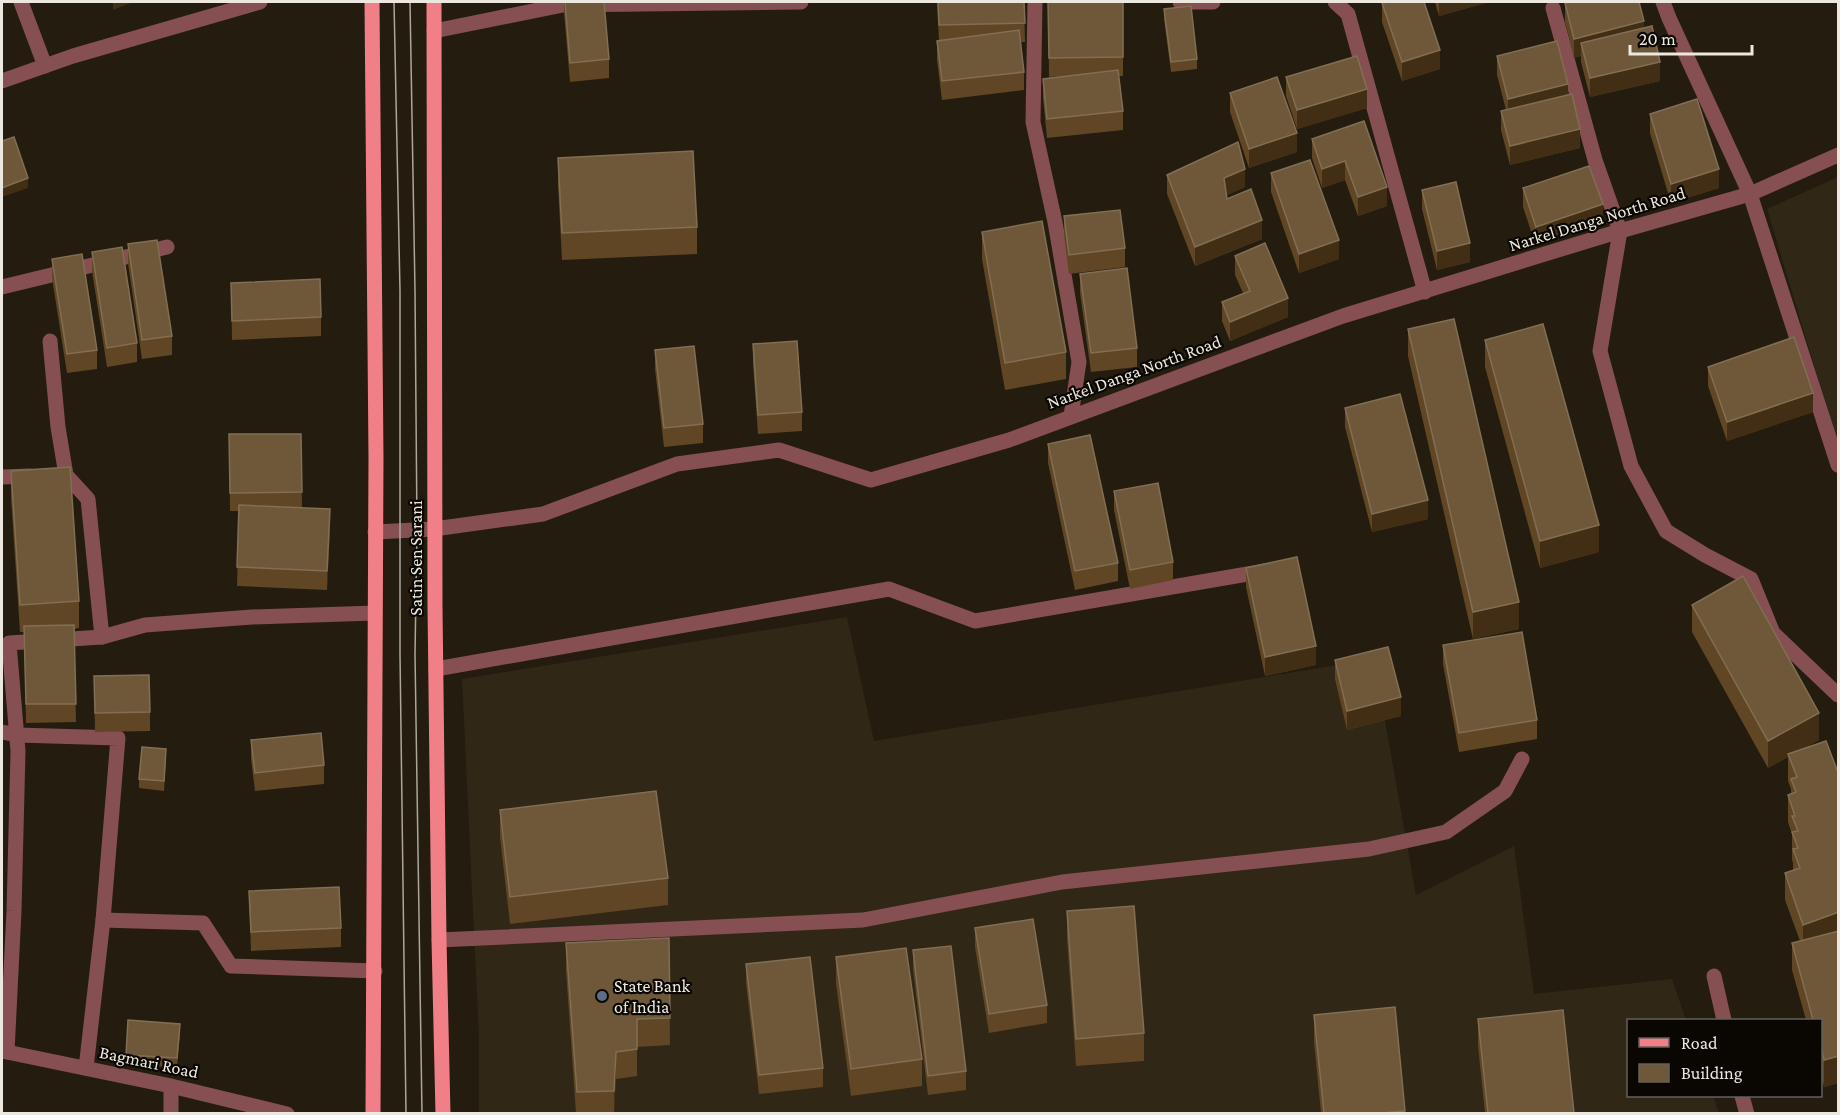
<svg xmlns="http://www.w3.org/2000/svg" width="1840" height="1115" font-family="'Crimson Pro',serif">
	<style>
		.industrial { fill: #302717 }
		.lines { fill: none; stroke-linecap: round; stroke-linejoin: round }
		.minor { stroke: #864f52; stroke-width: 15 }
		.major { stroke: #f17f87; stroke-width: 15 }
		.tram { stroke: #aca79d; stroke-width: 1.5 }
		.wall { fill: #604625 }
		.shaded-wall { fill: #412e14 }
		.building { fill: #6f5839; stroke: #826e53; stroke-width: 1.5 }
		.service-dot { fill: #5c6f8a; stroke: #0a0703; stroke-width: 2 }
		.labels { text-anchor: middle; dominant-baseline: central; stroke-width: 4.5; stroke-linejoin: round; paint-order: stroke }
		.street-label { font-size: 18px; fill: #ece8df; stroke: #0a0703 }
		.poi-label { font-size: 18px; fill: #ece8df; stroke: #0a0703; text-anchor: start }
	</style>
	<rect width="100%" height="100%" fill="#231c0f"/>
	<g class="industrial">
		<polygon points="1838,177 1838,445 1767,209"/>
		<polygon points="847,617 874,741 1374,659 1416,895 1514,846 1534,994 1672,979 1686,1020 1628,1020 1628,1096 1713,1096 1719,1113 479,1113 479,1038 462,679"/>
	</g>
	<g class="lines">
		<g class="minor">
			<polyline points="21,2 45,66"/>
			<polyline points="1035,2 1033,122 1055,222 1079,362 1071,416"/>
			<polyline points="1180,2 1213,2"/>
			<polyline points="1335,2 1348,14 1425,292"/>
			<polyline points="1663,2 1669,18 1750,194 1838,465"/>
			<polyline points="1553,8 1595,160 1620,231 1600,351 1631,466 1666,531 1705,555 1751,579 1773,633 1838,695"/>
			<polyline points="434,31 563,5 801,2"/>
			<polyline points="2,81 73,56 260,2"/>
			<polyline points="2,287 167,247"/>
			<polyline points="50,341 58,427 66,475 88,499 102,637"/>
			<polyline points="2,477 30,476"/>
			<polyline points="375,532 434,529 543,514 677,464 779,450 871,480 1009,440 1343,316 1620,231 1750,194 1838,155"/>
			<polyline points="436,669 889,589 975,621 1265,571"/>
			<polyline points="2,732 17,735 118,738 103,920 86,1068"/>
			<polyline points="103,920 203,923 231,966 375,971"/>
			<polyline points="439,940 863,920 1062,882 1369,849 1446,832 1505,791 1522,759"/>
			<polyline points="1714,976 1724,1020"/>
			<polyline points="2,1051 171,1086 287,1114"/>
			<polyline points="7,1052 14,911 18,751 9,643 102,637 145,625 252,617 375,613"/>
			<polyline points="1742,1096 1747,1114"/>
			<polyline points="171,1114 171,1086"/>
		</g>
		<g class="major">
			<polyline points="372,2 376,458 373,1114"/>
			<polyline points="434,2 435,606 439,940 443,1114"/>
		</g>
		<g class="tram">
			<polyline points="394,2 400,291 400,654 406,1114"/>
			<polyline points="410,2 415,291 417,530 415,654 422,1114"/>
		</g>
	</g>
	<g class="wall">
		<polygon points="564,2 604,2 609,59 609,78 570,82 564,13"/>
		<polygon points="937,2 1024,2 1025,42 1021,42 1024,72 1024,90 942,100 937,60 937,41 939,41"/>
		<polygon points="1048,2 1123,2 1123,76 1119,76 1123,111 1123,130 1047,138 1043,98 1043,79 1061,76 1049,77"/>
		<polygon points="1435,2 1489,2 1439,16"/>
		<polygon points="1382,3 1440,69 1402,81 1382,22"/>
		<polygon points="1565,3 1644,28 1660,81 1590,97 1581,62 1581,56 1574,58 1565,22"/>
		<polygon points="1164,9 1197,59 1197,69 1171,72 1164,19"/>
		<polygon points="1497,56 1568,95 1580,148 1510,165 1501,130 1501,111 1506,110 1497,75"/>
		<polygon points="1286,77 1367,108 1297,129 1286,96"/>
		<polygon points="1230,93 1297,152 1249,168 1230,112"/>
		<polygon points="1650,114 1719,188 1671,203 1650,133"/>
		<polygon points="1364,121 1387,206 1358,216 1345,180 1322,188 1312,158 1312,139"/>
		<polygon points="558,158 697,227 697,254 562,260 558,185"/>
		<polygon points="1271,173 1339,259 1299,273 1271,192"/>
		<polygon points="1167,175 1245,187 1227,195 1227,199 1262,239 1195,266 1167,194"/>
		<polygon points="1523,188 1603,223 1536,246 1523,207"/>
		<polygon points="1422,190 1470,262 1437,270 1422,209"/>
		<polygon points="1064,216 1125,248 1125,267 1069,274 1064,235"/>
		<polygon points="982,232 1066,352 1066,379 1005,390 982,259"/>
		<polygon points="128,244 172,336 172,355 142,359 128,263"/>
		<polygon points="92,252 137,343 137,362 107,367 92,271"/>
		<polygon points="1235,256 1288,317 1230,341 1222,321 1222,302 1243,293 1235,275"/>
		<polygon points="52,259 97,350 97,369 67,373 52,278"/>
		<polygon points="1080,274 1137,348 1137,367 1091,372 1080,293"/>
		<polygon points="231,283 321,317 321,336 232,340"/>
		<polygon points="1408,329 1519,629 1473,639 1408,356"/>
		<polygon points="1485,340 1599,552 1540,568 1485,367"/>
		<polygon points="753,344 802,412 802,431 758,434 753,363"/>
		<polygon points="655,350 703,424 703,443 664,447 655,369"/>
		<polygon points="1708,367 1813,412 1727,441 1708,386"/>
		<polygon points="1345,408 1428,519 1372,532 1345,427"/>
		<polygon points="229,434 301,434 302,507 330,527 327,590 237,586 239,511 230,511"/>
		<polygon points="1048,444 1118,563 1118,581 1075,590 1048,463"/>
		<polygon points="11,471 79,601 79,628 74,629 76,722 26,723 24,632 20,632 11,498"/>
		<polygon points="1114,491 1173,562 1173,580 1130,589 1114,510"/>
		<polygon points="1246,568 1316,665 1265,676 1246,587"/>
		<polygon points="1692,605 1819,740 1802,749 1839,775 1839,1083 1824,1087 1821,1074 1821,1020 1806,1020 1792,970 1792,943 1800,941 1785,900 1785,873 1793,870 1793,863 1792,860 1792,834 1788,822 1788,795 1791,794 1791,789 1788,781 1788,757 1768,768 1692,632"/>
		<polygon points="1443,645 1537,720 1537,739 1459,752 1443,664"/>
		<polygon points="1335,660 1401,716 1347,730 1335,679"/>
		<polygon points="94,676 150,712 150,731 95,732"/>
		<polygon points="251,740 324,765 324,784 255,791 251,759"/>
		<polygon points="166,759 164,791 139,788 139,779"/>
		<polygon points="500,810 668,878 668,905 510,924 500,837"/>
		<polygon points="249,891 341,928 341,947 251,951"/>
		<polygon points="1067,911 1144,1033 1144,1061 1076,1066 1067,938"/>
		<polygon points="975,928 1047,1005 1047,1023 989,1033 975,947"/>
		<polygon points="669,938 670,1045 637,1047 637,1076 616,1079 614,1113 576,1113 566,970 566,943"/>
		<polygon points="913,950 966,1071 966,1090 928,1095 913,969"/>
		<polygon points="836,957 922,1059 922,1086 851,1096 836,984"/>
		<polygon points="746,964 823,1068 823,1087 759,1094 746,983"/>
		<polygon points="1395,1007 1405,1113 1321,1113 1314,1042 1314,1015"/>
		<polygon points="1478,1019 1574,1113 1485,1113 1478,1046"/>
		<polygon points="180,1033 177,1067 126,1065 126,1055"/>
	</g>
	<g class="shaded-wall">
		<polygon points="113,2 133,2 113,10"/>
		<polygon points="1439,2 1489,2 1439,16"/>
		<polygon points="1644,21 1644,40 1581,43 1581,56 1574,58 1574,39"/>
		<polygon points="1440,50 1440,69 1402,81 1402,62"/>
		<polygon points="1660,62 1660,81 1590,97 1590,78"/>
		<polygon points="1568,84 1568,103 1508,118 1508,99"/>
		<polygon points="1367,89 1367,108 1297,129 1297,110"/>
		<polygon points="1580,129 1580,148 1510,165 1510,146"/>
		<polygon points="1297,133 1297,152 1249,168 1249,149"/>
		<polygon points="1345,161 1345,180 1322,188 1322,169"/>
		<polygon points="1245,169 1245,187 1224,197 1224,178"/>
		<polygon points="1719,169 1719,188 1671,203 1671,184"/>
		<polygon points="28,178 28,188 2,197 2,188"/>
		<polygon points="1387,187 1387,206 1358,216 1358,197"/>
		<polygon points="1603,204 1603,223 1536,246 1536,227"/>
		<polygon points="1262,220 1262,239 1195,266 1195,247"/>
		<polygon points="1339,240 1339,259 1299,273 1299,254"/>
		<polygon points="1470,243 1470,262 1437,270 1437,251"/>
		<polygon points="1288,298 1288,317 1230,341 1230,322"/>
		<polygon points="1813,393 1813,412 1727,441 1727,422"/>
		<polygon points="1428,500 1428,519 1372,532 1372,514"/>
		<polygon points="330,509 330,527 327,590 327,571"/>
		<polygon points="1599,525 1599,552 1540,568 1540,541"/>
		<polygon points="1519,602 1519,629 1473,639 1473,612"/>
		<polygon points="1316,646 1316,665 1265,676 1265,657"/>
		<polygon points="1401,697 1401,716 1347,730 1347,711"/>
		<polygon points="1819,713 1819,740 1789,756 1788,754 1788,757 1768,768 1768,741"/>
		<polygon points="1839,912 1839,939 1803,952 1803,925"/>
		<polygon points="616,1052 616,1079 614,1113 614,1091"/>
		<polygon points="1839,1056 1839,1083 1824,1087 1824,1060"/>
	</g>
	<g class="building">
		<polygon points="565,2 604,2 609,59 570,63"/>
		<polygon points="938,2 1024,2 1025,23 939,25"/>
		<polygon points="1048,2 1123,2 1123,57 1049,58"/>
		<polygon points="1388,2 1424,2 1440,50 1402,62 1382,3"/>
		<polygon points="1571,2 1639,2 1644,21 1574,39 1565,3"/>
		<polygon points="1191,6 1197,59 1171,62 1164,9"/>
		<polygon points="1652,26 1660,62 1590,78 1581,43"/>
		<polygon points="1019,30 1024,72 942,81 937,41"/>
		<polygon points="1557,41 1568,84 1508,99 1497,56"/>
		<polygon points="1357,56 1367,89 1297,110 1286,77"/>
		<polygon points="1118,70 1123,111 1047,119 1043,79"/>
		<polygon points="1277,77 1297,133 1249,149 1230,93"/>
		<polygon points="1572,94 1580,129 1510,146 1501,111"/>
		<polygon points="1697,99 1719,169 1671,184 1650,114"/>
		<polygon points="1364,121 1387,187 1358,197 1345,161 1322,169 1312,139"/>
		<polygon points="14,137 28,178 2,188 2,141"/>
		<polygon points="1238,142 1245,169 1224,178 1227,199 1251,189 1262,220 1195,247 1167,175"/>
		<polygon points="693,151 697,227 562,233 558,158"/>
		<polygon points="1310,160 1339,240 1299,254 1271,173"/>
		<polygon points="1589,166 1603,204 1536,227 1523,188"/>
		<polygon points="1456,182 1470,243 1437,251 1422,190"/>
		<polygon points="1120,210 1125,248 1069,255 1064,216"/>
		<polygon points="1042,221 1066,352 1005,363 982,232"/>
		<polygon points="157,240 172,336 142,340 128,244"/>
		<polygon points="1265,243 1288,298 1230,322 1222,302 1250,291 1235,256"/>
		<polygon points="122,247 137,343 107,348 92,252"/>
		<polygon points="82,254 97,350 67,354 52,259"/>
		<polygon points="1127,268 1137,348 1091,353 1080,274"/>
		<polygon points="320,279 321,317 232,321 231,283"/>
		<polygon points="1454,319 1519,602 1473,612 1408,329"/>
		<polygon points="1543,324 1599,525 1540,541 1485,340"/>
		<polygon points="1794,337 1813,393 1727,422 1708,367"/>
		<polygon points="797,341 802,412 758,415 753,344"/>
		<polygon points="694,346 703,424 664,428 655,350"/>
		<polygon points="1400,394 1428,500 1372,514 1345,408"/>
		<polygon points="229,434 301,434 302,492 230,493"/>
		<polygon points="1090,435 1118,563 1075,571 1048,444"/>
		<polygon points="70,467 79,601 20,605 11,471"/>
		<polygon points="1158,483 1173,562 1130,570 1114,491"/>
		<polygon points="239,505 330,509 327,571 237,567"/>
		<polygon points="1297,557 1316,646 1265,657 1246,568"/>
		<polygon points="1743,576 1819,713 1768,741 1692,605"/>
		<polygon points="74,625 76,704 26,704 24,626"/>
		<polygon points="1522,632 1537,720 1459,733 1443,645"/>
		<polygon points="1388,647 1401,697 1347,711 1335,660"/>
		<polygon points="149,675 150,712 95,713 94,676"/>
		<polygon points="321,733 324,765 255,773 251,740"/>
		<polygon points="1826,741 1839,775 1839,912 1803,925 1785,873 1800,868 1793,849 1798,848 1792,832 1798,831 1792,816 1795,816 1788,795 1796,792 1791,779 1797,777 1788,754"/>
		<polygon points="142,747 166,749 164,781 139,779"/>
		<polygon points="656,791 668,878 510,897 500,810"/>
		<polygon points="339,887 341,928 251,932 249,891"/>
		<polygon points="1134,906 1144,1033 1076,1039 1067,911"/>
		<polygon points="1033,919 1047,1005 989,1014 975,928"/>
		<polygon points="1839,931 1839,1056 1824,1060 1821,1046 1821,1020 1813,1020 1792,943"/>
		<polygon points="669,938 670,1018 637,1019 637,1049 616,1052 614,1091 577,1092 566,943"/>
		<polygon points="951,946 966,1071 928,1076 913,950"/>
		<polygon points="906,948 922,1059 851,1069 836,957"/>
		<polygon points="810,957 823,1068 759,1075 746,964"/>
		<polygon points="1395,1007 1405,1111 1381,1113 1324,1113 1314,1015"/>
		<polygon points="1563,1010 1574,1113 1488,1113 1478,1019"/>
		<polygon points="128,1020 180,1024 177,1058 126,1055"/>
	</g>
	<circle class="service-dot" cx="602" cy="996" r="6"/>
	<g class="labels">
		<g class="street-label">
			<text transform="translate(1597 219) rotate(-17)">Narkel Danga North Road</text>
			<text transform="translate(1134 372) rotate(-20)">Narkel Danga North Road</text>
			<text transform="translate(416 558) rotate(-90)">Satin Sen Sarani</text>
			<text transform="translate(149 1062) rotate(12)">Bagmari Road</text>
		</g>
		<g class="poi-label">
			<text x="614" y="986">State Bank<tspan x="614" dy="21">of India</tspan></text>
		</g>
	</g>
	<rect width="1840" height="1115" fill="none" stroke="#ece8df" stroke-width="6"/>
	<rect x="1627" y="1019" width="195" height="78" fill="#0a0703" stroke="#64615b" stroke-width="1.5"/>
	<rect x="1639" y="1038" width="30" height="9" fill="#f17f87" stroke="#64615b" stroke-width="1.5"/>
	<text x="1681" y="1049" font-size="18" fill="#ece8df">Road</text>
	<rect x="1639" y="1064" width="30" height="18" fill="#6f5839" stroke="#64615b" stroke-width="1.5"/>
	<text x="1681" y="1079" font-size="18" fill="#ece8df">Building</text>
	<path d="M1630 45v9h122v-9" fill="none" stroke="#ece8df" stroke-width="3"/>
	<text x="1639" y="45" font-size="18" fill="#ece8df" stroke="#0a0703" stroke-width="4.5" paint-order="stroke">20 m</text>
</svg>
